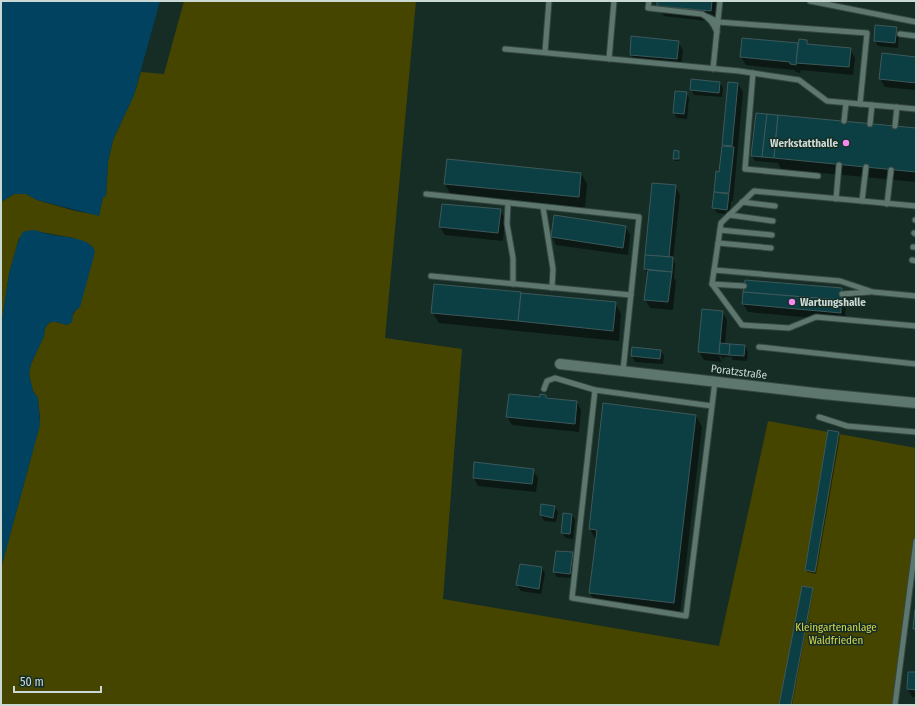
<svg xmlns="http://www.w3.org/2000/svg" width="917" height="706" font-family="'Fira Sans Condensed',sans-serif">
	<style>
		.green { fill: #454500 }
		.water { fill: #00425f }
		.shadow { fill: #0007 }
		.building { fill: #0c3f43; stroke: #3d585a }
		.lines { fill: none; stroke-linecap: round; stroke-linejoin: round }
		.lane-casing { stroke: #364842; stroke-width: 7 }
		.street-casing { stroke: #364842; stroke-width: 12 }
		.lane { stroke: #5e776e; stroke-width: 5 }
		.street { stroke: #5e776e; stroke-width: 10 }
		.poi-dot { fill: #f489f0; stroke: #162d26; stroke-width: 1.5 }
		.labels { text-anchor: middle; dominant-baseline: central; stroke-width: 3; stroke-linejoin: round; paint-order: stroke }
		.poi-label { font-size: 11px; font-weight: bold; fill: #cbd9d4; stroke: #162d26; text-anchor: end }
		.street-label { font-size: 11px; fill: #cbd9d4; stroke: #162d26 }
		.park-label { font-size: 11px; fill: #d6d74a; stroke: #162d26 }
	</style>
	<rect width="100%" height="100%" fill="#162d26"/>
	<polygon class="green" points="184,1 416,1 385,338 462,349 443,599 719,646 768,421 916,448 916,542 896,705 1,705 1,568 32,454 40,418 38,398 33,391 29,374 31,364 44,336 45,328 48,324 51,322 56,322 67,325 76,310 74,238 41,232 19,238 9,274 1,327 1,202 14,194 26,194 37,200 75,211 99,215 103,197 106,196 108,162 113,140 134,95 141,72 164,74"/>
	<g class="water">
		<polygon points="1,1 160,1 134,95 113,140 108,162 106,196 103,197 99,216 37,200 26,194 14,194 1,202"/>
		<path d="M35,230C41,232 47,234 53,235C64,237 93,238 95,252L80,307L73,313L72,322L67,325L56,322H51L48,324L45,328L44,336L31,364L29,374L33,391L38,398L40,425L1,568V327L9,274L17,245L22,233L25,231Z"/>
	</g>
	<g class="shadow">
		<polygon points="658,1 719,1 717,22 664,16 658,5"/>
		<polygon points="896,28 899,33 898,48 878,46 875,41"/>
		<polygon points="743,39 799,44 806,41 809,46 850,49 855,58 853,75 801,70 800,73 796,72 794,70 746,65 741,57"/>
		<polygon points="678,42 683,50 681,67 635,63 631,54"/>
		<polygon points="916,58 916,90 885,87 880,79"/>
		<polygon points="720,83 723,88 722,97 694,95 691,89"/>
		<polygon points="729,83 738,84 743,92 733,201 731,201 730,215 717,213 714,208 716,194 715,192 720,173"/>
		<polygon points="686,93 689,98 687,119 677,118 674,113"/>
		<polygon points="916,129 916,182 781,169 778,163 755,161 752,156"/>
		<polygon points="679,152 680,154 679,161 675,161 674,158"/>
		<polygon points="581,173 587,184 585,208 451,195 445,184"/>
		<polygon points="675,186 680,195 673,260 675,264 674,278 676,281 673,310 650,308 645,299 648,275 645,269"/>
		<polygon points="443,205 500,210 505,219 503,241 445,235 440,227"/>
		<polygon points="626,227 630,235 628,255 556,245 552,237"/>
		<polygon points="746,281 842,289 846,297 845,321 748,312 743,304"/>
		<polygon points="435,285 615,303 621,314 619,341 439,323 432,312"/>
		<polygon points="703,311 722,312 727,320 725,345 745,346 748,352 747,361 733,360 730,355 730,357 724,357 724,360 721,356 719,356 722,362 704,360 699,352"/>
		<polygon points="633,348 661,351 664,356 663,364 635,362 632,356"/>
		<polygon points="546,396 548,399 577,402 581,410 579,432 512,425 507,416"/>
		<polygon points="696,416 702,427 680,614 596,604 590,593 596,540 590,529"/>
		<polygon points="838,433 840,436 816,574 807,572 806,570"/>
		<polygon points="533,470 538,478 536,492 478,486 474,478"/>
		<polygon points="542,505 555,507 558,512 556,522 544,521 541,515"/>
		<polygon points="572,514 575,520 573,539 566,538 562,533"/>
		<polygon points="572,553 575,559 573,578 557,577 554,572"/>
		<polygon points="521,565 542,568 545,574 541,594 521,591 517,585"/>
		<polygon points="812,589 813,591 792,705 780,705"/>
		<polygon points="916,673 916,697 912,697 908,689"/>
	</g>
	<g class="building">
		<polygon points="657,1 712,1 711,11 657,6"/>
		<polygon points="875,25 897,27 895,43 874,41"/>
		<polygon points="631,36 679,41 677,59 630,55"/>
		<polygon points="742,38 798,43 796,65 790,64 790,62 740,57"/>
		<polygon points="799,39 807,40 807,44 851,48 849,67 796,63"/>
		<polygon points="882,53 916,57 916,83 879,79"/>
		<polygon points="691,79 720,82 719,93 690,90"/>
		<polygon points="728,82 738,83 732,146 722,145"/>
		<polygon points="675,91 687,92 684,114 673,113"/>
		<polygon points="756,113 767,114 762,157 751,156"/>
		<polygon points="767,114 778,115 774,158 762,157"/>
		<polygon points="778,115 916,128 916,172 774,158"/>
		<polygon points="722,146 734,147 729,193 714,192 716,171 719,172"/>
		<polygon points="674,150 679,151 679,159 673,159"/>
		<polygon points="447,159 581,173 579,197 444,184"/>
		<polygon points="652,183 676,185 669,257 645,255"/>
		<polygon points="714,192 729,194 727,210 712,208"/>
		<polygon points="442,204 501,209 498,233 439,227"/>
		<polygon points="554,215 626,226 623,248 551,237"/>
		<polygon points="645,255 673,257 672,272 644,269"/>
		<polygon points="648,270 672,272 668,302 644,300"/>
		<polygon points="745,280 842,288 841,300 743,292"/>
		<polygon points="434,284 521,292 518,321 431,313"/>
		<polygon points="743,292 841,300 841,313 742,304"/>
		<polygon points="521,293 616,302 613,331 518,321"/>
		<polygon points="702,309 723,311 719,354 698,352"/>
		<polygon points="720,343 730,344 729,355 719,354"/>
		<polygon points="730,344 745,345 744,356 729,355"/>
		<polygon points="632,347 661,350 660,359 631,356"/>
		<polygon points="509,394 540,397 540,394 546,395 546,398 577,401 575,424 506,417"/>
		<polygon points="603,403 696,415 674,603 589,593 597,530 589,529"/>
		<polygon points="828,430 839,432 815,572 805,570"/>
		<polygon points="474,462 534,469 532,484 473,478"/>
		<polygon points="541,504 555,506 553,518 540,515"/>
		<polygon points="563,513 572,514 570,534 561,533"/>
		<polygon points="556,551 573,552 570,574 553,572"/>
		<polygon points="520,564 542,567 539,589 516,585"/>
		<polygon points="802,586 813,588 791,705 779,705"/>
		<polygon points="915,609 916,609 916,629 913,629"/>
		<polygon points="908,672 916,672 916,690 907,689"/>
	</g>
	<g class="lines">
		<defs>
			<g id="lane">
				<path d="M649,1L648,8L702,14C710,18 714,24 717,32"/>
				<polyline points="810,1 916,22"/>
				<polyline points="708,17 718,22 867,33 860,104"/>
				<polyline points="900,34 916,36"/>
				<polyline points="505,49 739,71 799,80 827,101 916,109"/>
				<polyline points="545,52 549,1"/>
				<polyline points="609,59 614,1"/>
				<polyline points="713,69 720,1"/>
				<polyline points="753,73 745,169 818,176"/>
				<polyline points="844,121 846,103"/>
				<polyline points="870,124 872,105"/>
				<polyline points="895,126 897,107"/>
				<polyline points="426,194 639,217 623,371"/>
				<polyline points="836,199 839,165"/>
				<polyline points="862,201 866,167"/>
				<polyline points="742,202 775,206"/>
				<polyline points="508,203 507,224 513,258 513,284"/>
				<polyline points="887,204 891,170"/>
				<polyline points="916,206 754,191 721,223 712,284 742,325 789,328 816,317 916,326"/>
				<polyline points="543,207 553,269 552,288"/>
				<polyline points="729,215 773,221"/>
				<polyline points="915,220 916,220"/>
				<polyline points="720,230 772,235"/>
				<polyline points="914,233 916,234"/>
				<polyline points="718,243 771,248"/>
				<polyline points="913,247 916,247"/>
				<polyline points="912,260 916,261"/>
				<polyline points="714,270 840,281 873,292 916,296"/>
				<polyline points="431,276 631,295"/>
				<polyline points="712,284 744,286"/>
				<polyline points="842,294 870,292"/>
				<polyline points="759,347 916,364"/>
				<polyline points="544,389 547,381 555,378 595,390"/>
				<polyline points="712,406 595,390 572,598 686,616 712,406 715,381"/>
				<polyline points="819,417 847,426 916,432"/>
				<polyline points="895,705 916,541"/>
			</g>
			<polyline id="street" points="560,364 823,394 916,403"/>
		</defs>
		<use href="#lane" class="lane-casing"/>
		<use href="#street" class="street-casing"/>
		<use href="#lane" class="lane"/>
		<use href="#street" class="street"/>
	</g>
	<g class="poi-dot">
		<circle cx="846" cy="143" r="4"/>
		<circle cx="792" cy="302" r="4"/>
	</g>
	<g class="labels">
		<g class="poi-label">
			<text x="838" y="143">Werkstatthalle</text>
			<text x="800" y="302" text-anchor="start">Wartungshalle</text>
		</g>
		<g class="street-label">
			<text transform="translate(739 372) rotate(7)">Poratzstraße</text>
		</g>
		<g class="park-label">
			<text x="836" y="627">Kleingartenanlage<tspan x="836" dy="13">Waldfrieden</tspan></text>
		</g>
	</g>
	<rect width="917" height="706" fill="none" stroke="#cbd9d4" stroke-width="4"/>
	<path d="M14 686v6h87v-6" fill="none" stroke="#cbd9d4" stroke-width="2"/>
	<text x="20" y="686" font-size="12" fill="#cbd9d4" stroke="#162d26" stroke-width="3" paint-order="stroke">50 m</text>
</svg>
